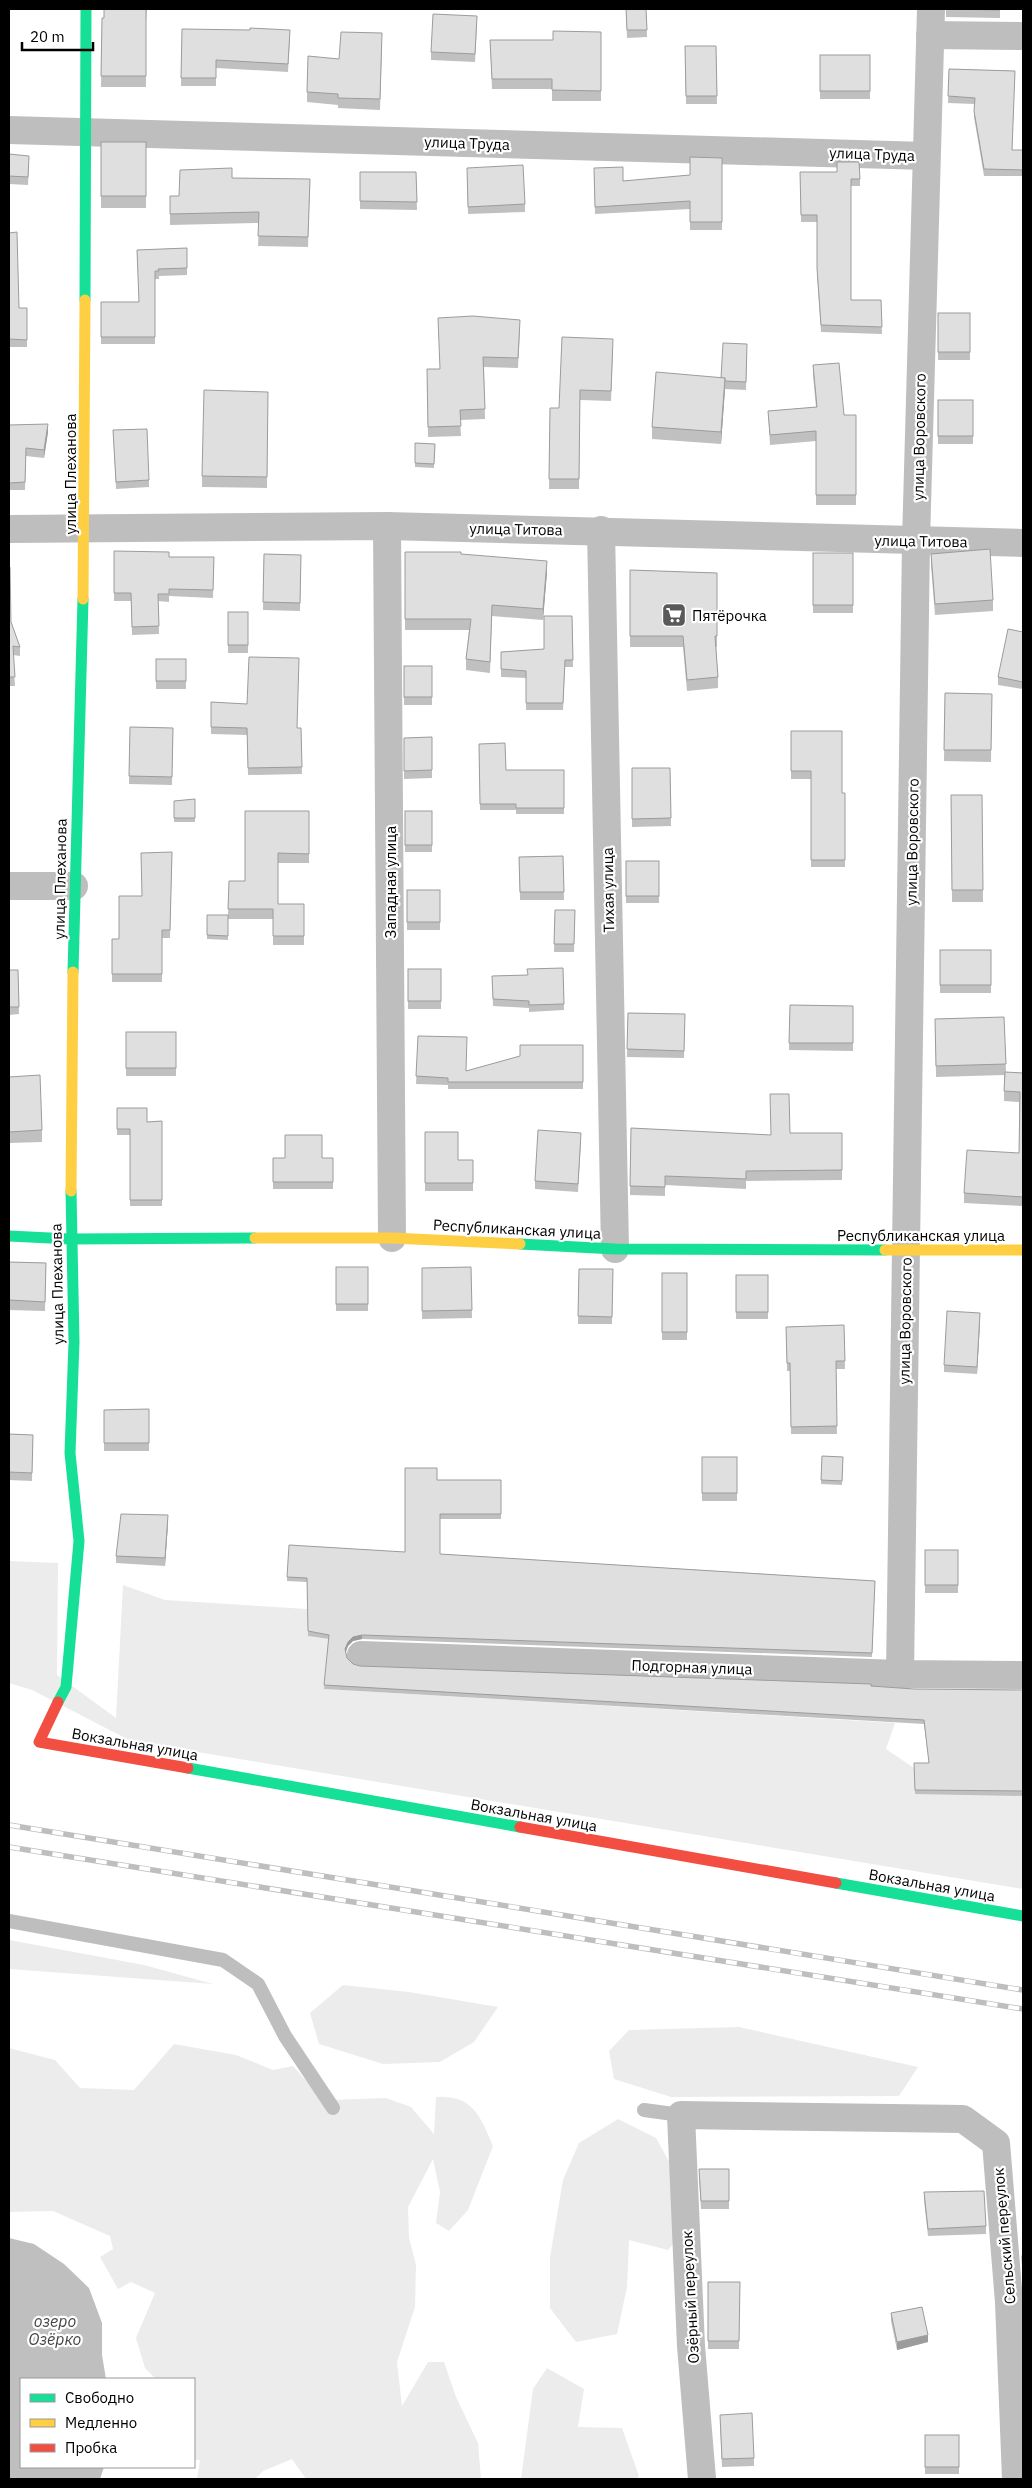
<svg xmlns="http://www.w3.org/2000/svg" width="1032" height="2488" font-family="'IBM Plex Sans',sans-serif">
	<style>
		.green { fill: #ececec }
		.water { fill: #bfbfbf }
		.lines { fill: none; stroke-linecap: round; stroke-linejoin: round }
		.lane { stroke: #bebebe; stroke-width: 14 }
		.street { stroke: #bebebe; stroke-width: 28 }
		.fast { stroke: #16e098; stroke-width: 11 }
		.slow { stroke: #ffcf43; stroke-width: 11 }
		.jam { stroke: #f24e42; stroke-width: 11 }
		.rail-casing { stroke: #bebebe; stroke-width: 5.5 }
		.rail { stroke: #fff; stroke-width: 4; stroke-dasharray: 11; stroke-linecap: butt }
		.wall { fill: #c0c0c0 }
		.shaded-wall { fill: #9c9c9c }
		.building { fill: #dfdfdf; stroke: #9c9c9c }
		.labels { text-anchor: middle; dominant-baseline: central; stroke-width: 4.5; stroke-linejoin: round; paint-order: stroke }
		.street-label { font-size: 15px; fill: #000; stroke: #fff }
		.poi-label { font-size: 15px; fill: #000; stroke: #fff; text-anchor: start }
		.water-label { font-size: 16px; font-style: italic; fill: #444; stroke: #fff }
	</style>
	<rect width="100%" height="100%" fill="#fff"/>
	<g class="green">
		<polygon points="9,1561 58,1563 57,1675 116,1718 123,1585 165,1600 307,1609 308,1636 329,1639 324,1689 895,1723 886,1749 914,1768 1023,1796 1023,1889 131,1741 32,1690 9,1683"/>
		<polygon points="9,1940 144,1965 213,1984 9,1969"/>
		<polygon points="343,1985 409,1992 498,2007 474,2042 440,2062 383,2064 319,2044 310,2013"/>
		<polygon points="739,2027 918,2067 899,2096 671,2097 614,2079 609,2051 629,2030"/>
		<path d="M174,2044L236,2055L273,2070L293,2066L308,2083L331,2100L386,2098L411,2107L434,2134L436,2097C473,2095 480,2116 493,2146L468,2210L449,2231L436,2223L440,2192L433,2159L408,2207L409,2238L416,2265L415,2307L397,2362L402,2406L428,2362H444L456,2397L478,2443L481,2479H306L292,2459L263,2471L255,2479H197L200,2460H194V2379H156L145,2368L136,2338L155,2293L131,2282L118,2289L100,2257L113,2249L110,2236L53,2211L9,2212V2048L55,2060L80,2088L134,2090Z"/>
		<polygon points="618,2119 656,2138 677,2176 687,2228 668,2250 629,2240 627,2287 617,2334 576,2342 550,2308 550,2257 563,2180 579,2143"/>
		<polygon points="547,2368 584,2389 578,2427 622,2428 639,2476 637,2479 521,2479 533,2389"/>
	</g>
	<polygon class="water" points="9,2238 34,2244 64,2264 89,2288 102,2323 102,2355 106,2379 21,2379 21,2467 104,2467 100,2479 9,2479"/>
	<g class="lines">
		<g class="lane">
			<polyline points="9,1921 223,1960 258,1984 285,2036 333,2108"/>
			<polyline points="644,2110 681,2115"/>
		</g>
		<g class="street">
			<polyline points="930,35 1023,36"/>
			<polyline points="9,130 926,156"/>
			<polyline points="387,526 392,1238"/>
			<polyline points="9,529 387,526 1023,543"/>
			<polyline points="601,530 615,1249"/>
			<polyline points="9,886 74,886"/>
			<polyline points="361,1655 900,1674 1023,1675"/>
			<polyline points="900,1674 916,541 931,9"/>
			<polyline points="702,2479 691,2346 681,2115 963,2119 996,2143 1009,2302 1016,2479"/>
		</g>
		<g class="fast">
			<polyline points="85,300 86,9"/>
			<polyline points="73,972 83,599"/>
			<polyline points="9,1236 70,1239 255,1238"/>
			<polyline points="520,1244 615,1249 885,1250"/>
			<polyline points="58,1702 66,1687 79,1541 70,1453 74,1342 71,1191"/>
			<polyline points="188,1768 520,1827"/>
			<polyline points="836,1883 1023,1916"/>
		</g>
		<g class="slow">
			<polyline points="83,599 85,300"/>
			<polyline points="71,1191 73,972"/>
			<polyline points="255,1238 392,1238 520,1244"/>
			<polyline points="885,1250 1023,1250"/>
		</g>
		<g class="jam">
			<polyline points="58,1702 39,1742 188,1768"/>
			<polyline points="520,1827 836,1883"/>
		</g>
		<defs>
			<g id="rail">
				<polyline points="9,1825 1023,1990"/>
				<polyline points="9,1847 1023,2009"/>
			</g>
		</defs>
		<use href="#rail" class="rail-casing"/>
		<use href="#rail" class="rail"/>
	</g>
	<g class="wall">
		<polygon points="104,9 147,9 146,20 146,87 101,87 102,18 104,18"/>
		<polygon points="626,9 646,9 647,37 627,38"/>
		<polygon points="946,9 1000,9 1000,18 946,17"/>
		<polygon points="477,23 475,62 431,60 431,52"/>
		<polygon points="182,29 290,38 288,72 216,68 216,86 181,86"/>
		<polygon points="601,32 601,101 552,101 552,89 492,89 490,40 553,40"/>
		<polygon points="382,44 380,110 338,108 338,105 307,102 307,92 339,59"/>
		<polygon points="685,46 716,46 717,104 686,104"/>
		<rect x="820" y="55" width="50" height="44"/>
		<polygon points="949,69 1015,71 1012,150 1023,150 1023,176 984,176 974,117 975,104 948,103"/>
		<rect x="101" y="142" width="45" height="66"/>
		<polygon points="9,154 29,163 28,185 9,184"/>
		<polygon points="722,158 722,230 690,230 690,209 595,214 594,168 623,181 690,175"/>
		<polygon points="360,172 416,172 417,210 360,209"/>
		<polygon points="800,172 860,179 860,186 851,186 851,300 881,300 882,334 821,332 817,275 817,222 801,222"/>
		<polygon points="467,175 525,204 525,212 468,214"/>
		<polygon points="232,178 310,179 308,247 258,246 259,223 170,225 170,196 179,196"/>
		<polygon points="9,233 19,308 27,308 27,347 9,347"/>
		<polygon points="187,248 187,275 159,276 159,279 155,279 155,344 101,344 101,302 139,302 137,250"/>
		<rect x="938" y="313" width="32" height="47"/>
		<polygon points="520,330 518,368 484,367 485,419 460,420 461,436 428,437 427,379 440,369"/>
		<polygon points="613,349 611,401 580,400 579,489 549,489 550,408 559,408"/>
		<polygon points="747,352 746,390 725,389 721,444 652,439 652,427 721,378"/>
		<polygon points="813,365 844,415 856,415 856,505 816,505 816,441 770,445 768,411 816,407 813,375"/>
		<polygon points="268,392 267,488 202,487 202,476"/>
		<rect x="938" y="400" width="35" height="44"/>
		<polygon points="9,425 48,432 44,458 26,456 25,490 9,490"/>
		<polygon points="113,430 149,480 149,487 116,489"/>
		<polygon points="415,443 435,444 434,468 415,467"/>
		<polygon points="114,551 169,557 214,557 213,598 169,596 169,602 158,601 159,634 132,635 131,601 114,601"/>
		<polygon points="405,552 461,554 547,572 543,620 492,616 490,673 466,670 466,659 469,630 405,630"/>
		<rect x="813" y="553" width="40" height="60"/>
		<polygon points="264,554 301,555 300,611 263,610"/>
		<polygon points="931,554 993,600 993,611 935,615 931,565"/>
		<polygon points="9,567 11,622 20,647 20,656 13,655 15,686 9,686"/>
		<polygon points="630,570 717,573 717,647 716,647 718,677 718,688 687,691 683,647 630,647"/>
		<rect x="228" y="612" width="20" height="41"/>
		<polygon points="572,616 573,667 565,667 563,710 526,710 526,678 501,677 501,652 544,649"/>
		<polygon points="1023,632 1023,689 998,685 998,677"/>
		<rect x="156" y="659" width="30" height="30"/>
		<rect x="404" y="666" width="28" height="39"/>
		<polygon points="945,693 992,694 991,762 944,761"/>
		<polygon points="211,702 297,728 301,728 302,774 248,775 247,735 211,734"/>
		<polygon points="130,727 173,728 172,785 129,784"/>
		<polygon points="791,731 842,793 845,793 845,867 811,867 811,779 791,779"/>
		<polygon points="432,737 432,778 404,779 404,738"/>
		<polygon points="479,744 506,770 564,770 564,814 516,814 516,810 480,810"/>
		<polygon points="632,768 670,768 671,826 632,827"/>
		<polygon points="951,795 982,795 983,902 952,902"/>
		<polygon points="195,799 195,822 174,822 174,801"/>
		<polygon points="309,811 309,863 278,863 278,904 304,904 304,945 273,945 273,919 228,919 228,940 207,939 207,915 228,915 229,881 245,881"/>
		<rect x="405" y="811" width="27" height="41"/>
		<polygon points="172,852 170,938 162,938 162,982 112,982 112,939 119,939 142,896"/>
		<polygon points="563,856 564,900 520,900 519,857"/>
		<rect x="626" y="861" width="33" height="42"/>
		<rect x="407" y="890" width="33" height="40"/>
		<polygon points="555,910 575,910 574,952 554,952"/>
		<rect x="940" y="950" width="51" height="43"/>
		<polygon points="563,968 564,1010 529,1012 529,1008 493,1006 492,976 527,975"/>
		<rect x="408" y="969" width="33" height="40"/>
		<polygon points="9,970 18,970 19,1014 9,1015"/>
		<polygon points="790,1005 853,1006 853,1051 789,1050"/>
		<polygon points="628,1013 685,1014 684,1058 627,1057"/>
		<polygon points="1004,1017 1006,1072 1023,1073 1023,1206 964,1203 964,1193 1019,1153 1019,1102 1004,1101 1004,1075 936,1077 935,1019"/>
		<rect x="126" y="1032" width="50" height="44"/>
		<polygon points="418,1036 466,1071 583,1045 583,1089 448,1089 448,1085 416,1084"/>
		<polygon points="9,1077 42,1130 42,1142 9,1143"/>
		<polygon points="117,1108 147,1122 162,1121 162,1206 130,1206 130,1135 117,1135"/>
		<polygon points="631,1128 771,1135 790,1133 842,1133 842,1180 746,1181 746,1189 665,1185 665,1196 630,1195"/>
		<polygon points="425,1132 458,1160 473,1160 473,1191 425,1191"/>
		<polygon points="581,1141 578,1192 535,1189 535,1181"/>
		<rect x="273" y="1158" width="60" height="31"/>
		<polygon points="9,1262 46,1263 45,1311 9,1310"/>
		<rect x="336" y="1267" width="32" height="44"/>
		<polygon points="471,1267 472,1318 422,1319 422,1268"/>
		<polygon points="579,1269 613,1269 612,1324 578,1324"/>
		<rect x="662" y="1273" width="25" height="67"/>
		<rect x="736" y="1275" width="32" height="44"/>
		<polygon points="980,1321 977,1374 944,1372 944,1365"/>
		<polygon points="844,1325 845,1369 836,1369 837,1434 791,1434 790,1371 787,1371 786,1327"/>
		<polygon points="149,1409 149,1451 104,1451 104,1410"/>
		<polygon points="9,1434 33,1435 32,1481 9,1480"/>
		<polygon points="822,1456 843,1457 842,1485 821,1484"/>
		<rect x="702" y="1457" width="35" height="44"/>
		<polygon points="437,1480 501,1480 501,1519 440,1519 440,1554 875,1581 872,1657 362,1639 353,1641 348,1646 346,1652 347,1658 353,1664 360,1666 871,1686 914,1689 1023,1690 1023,1796 915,1794 914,1763 929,1763 924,1724 324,1689 329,1639 308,1636 307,1582 287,1581 287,1577 405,1552"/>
		<polygon points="168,1523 165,1566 116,1563 116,1556"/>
		<rect x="925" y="1550" width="33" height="43"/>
		<polygon points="729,2169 729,2209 701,2209 699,2177"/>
		<polygon points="924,2192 986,2226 986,2234 928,2236 924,2200"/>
		<polygon points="708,2282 740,2282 739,2349 708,2349"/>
		<polygon points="891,2313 928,2342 897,2350 891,2321"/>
		<polygon points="720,2423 754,2458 754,2466 722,2467"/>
		<rect x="925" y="2435" width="34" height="39"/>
	</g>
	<g class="shaded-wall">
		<polygon points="725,378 725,389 721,444 721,432"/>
		<polygon points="48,424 48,432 44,458 44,450"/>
		<polygon points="547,561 547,572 543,620 543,609"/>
		<polygon points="980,1313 980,1321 977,1374 977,1367"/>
		<polygon points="168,1515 168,1523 165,1566 165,1558"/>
		<polygon points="362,1635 362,1639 353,1641 348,1646 345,1654 345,1649 348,1642 353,1637"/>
		<polygon points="928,2335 928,2342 897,2350 897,2342"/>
	</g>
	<g class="building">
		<polygon points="104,9 146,9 146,76 101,76 102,18 104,18"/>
		<polygon points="626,9 646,9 647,30 627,30"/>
		<polygon points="946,9 1000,9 1000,10"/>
		<polygon points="433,14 477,16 475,54 431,52"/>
		<polygon points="250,28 290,30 288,64 216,60 216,78 181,78 182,29 250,30"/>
		<polygon points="553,31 601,32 601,91 552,90 552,79 492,79 490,40 553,40"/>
		<polygon points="341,32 382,33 380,99 338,98 338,94 307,92 308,56 339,59"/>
		<polygon points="685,46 716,46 717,96 686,96"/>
		<rect x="820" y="55" width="50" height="36"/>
		<polygon points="949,69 1015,71 1012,150 1023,150 1023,170 984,169 974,111 975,98 948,96"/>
		<rect x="101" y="142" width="45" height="54"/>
		<polygon points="9,154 29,156 28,177 9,176"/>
		<polygon points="690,157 722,158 722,222 690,222 690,201 595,207 594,168 623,167 623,181 690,175"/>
		<polygon points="837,162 859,162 860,179 851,179 851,300 881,300 882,327 821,325 817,268 817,215 801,215 800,172 837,172"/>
		<polygon points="523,165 525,204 468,207 467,168"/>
		<polygon points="232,168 232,178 310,179 308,237 258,236 259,212 170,214 170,196 179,196 180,170"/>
		<polygon points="360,172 416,172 417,202 360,201"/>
		<polygon points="17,232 19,308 27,308 27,340 9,339 9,233"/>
		<polygon points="187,248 187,268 158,269 159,271 155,271 155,337 101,337 101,302 139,302 137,250"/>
		<rect x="938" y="313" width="32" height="39"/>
		<polygon points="473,316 520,320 518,358 483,357 485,409 460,410 461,426 428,427 427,369 440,369 438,318"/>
		<polygon points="562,337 613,339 611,391 580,390 579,479 549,479 550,408 559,408"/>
		<polygon points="723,343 747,344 746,382 725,381 725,378 721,378"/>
		<polygon points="839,363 844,415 856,415 856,495 816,495 816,431 770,435 768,411 817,407 813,365"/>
		<polygon points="656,372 725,378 721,432 652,427"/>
		<polygon points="204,390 268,392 267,477 202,476"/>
		<rect x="938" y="400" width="35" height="36"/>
		<polygon points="48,424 44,450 26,448 25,482 9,483 9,425"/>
		<polygon points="147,429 149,480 116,482 113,430"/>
		<polygon points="415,443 435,444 434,464 415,463"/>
		<polygon points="990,549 993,600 935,604 931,554"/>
		<polygon points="114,551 169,552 169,557 214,557 213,590 169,589 169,594 158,594 159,626 132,627 131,593 114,593"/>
		<polygon points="405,552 461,552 461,554 547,561 543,609 492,605 490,662 466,659 471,619 405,619"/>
		<rect x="813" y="553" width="40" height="52"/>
		<polygon points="264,554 301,555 300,603 263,602"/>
		<polygon points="9,567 10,567 11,622 20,647 13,646 15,677 9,677"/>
		<polygon points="630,570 717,573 717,636 715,636 718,677 687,680 683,636 630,636"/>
		<rect x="228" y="612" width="20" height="33"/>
		<polygon points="544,616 572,616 573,660 565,660 563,703 526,703 526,671 501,669 501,652 544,649"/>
		<polygon points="1008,629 1023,632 1023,682 998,677"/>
		<polygon points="249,657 299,658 297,728 301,728 302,767 248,768 247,728 211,727 211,702 247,704"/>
		<rect x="156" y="659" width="30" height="22"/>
		<rect x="404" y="666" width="28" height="31"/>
		<polygon points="945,693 992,694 991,750 944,750"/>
		<polygon points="130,727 173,728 172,777 129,776"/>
		<polygon points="791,731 842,731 842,793 845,793 845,860 811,860 811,771 791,771"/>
		<polygon points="432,737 432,770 404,771 404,738"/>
		<polygon points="505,743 506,770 564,770 564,808 516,808 516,804 480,804 479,744"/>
		<polygon points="632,768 670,768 671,818 632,819"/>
		<polygon points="951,795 982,795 983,890 952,890"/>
		<polygon points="195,799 195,818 174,818 174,801"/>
		<polygon points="245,811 309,811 309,854 278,853 278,904 304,904 304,936 273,936 273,909 228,909 229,881 245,881"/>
		<rect x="405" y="811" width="27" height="34"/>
		<polygon points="172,852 170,930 162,930 162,974 112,974 112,939 119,939 119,896 142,896 141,853"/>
		<polygon points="563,856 564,892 520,892 519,857"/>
		<rect x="626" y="861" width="33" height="35"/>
		<rect x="407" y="890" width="33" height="32"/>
		<polygon points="555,910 575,910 574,944 554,944"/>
		<polygon points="207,915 228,915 228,936 207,935"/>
		<rect x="940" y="950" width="51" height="35"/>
		<polygon points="563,968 564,1004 529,1005 529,1001 493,999 492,976 528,975 527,969"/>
		<rect x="408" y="969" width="33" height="32"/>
		<polygon points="9,970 18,970 19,1007 9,1007"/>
		<polygon points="790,1005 853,1006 853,1043 789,1043"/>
		<polygon points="628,1013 685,1014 684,1051 627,1049"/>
		<polygon points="1004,1017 1006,1064 936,1066 935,1019"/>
		<rect x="126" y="1032" width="50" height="36"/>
		<polygon points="418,1036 467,1037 466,1071 520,1056 520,1045 583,1045 583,1082 448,1082 448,1078 416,1076"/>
		<polygon points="1005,1072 1023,1073 1023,1197 964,1193 967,1150 1019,1153 1020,1092 1004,1091"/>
		<polygon points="40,1075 42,1130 9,1132 9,1077"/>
		<polygon points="770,1094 789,1094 790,1133 842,1133 842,1170 746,1171 746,1179 665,1176 665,1187 630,1186 631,1128 771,1135"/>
		<polygon points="117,1108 147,1108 147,1122 162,1121 162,1200 130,1200 130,1129 117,1129"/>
		<polygon points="538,1130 581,1133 578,1184 535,1181"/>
		<polygon points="425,1132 458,1132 458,1160 473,1160 473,1183 425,1183"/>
		<polygon points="285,1135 322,1135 322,1158 333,1158 333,1182 273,1182 273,1158 285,1158"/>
		<polygon points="9,1262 46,1263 45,1302 9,1300"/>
		<rect x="336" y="1267" width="32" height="37"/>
		<polygon points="471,1267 472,1310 422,1311 422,1268"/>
		<polygon points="579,1269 613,1269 612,1317 578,1316"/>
		<rect x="662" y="1273" width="25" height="59"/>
		<rect x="736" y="1275" width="32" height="37"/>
		<polygon points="947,1311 980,1313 977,1367 944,1365"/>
		<polygon points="844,1325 845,1361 836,1361 837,1426 791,1427 790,1363 787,1363 786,1327"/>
		<polygon points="149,1409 149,1443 104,1443 104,1410"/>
		<polygon points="9,1434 33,1435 32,1473 9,1472"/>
		<polygon points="822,1456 843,1457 842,1481 821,1480"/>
		<rect x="702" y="1457" width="35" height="36"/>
		<polygon points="405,1468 437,1468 437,1480 501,1480 501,1514 440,1514 440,1554 875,1581 872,1653 362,1635 353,1637 348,1642 345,1649 347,1658 353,1664 360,1666 871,1684 871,1686 914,1689 1023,1690 1023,1791 915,1790 914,1763 929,1763 924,1720 324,1685 329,1635 308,1631 307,1578 287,1577 289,1545 405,1552"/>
		<polygon points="121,1514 168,1515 165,1558 116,1556"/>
		<rect x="925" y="1550" width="33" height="35"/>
		<polygon points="699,2169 729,2169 729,2201 701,2201"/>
		<polygon points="984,2191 986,2226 928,2229 924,2192"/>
		<polygon points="1023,2252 1023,2277 1022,2257"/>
		<polygon points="708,2282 740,2282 739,2341 708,2341"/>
		<polygon points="922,2307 928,2335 897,2342 891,2313"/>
		<polygon points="752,2413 754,2458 722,2459 720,2415"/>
		<rect x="925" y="2435" width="34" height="32"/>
	</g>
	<defs>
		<symbol id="supermarket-square" viewBox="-11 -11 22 22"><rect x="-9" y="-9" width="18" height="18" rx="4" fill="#595959" stroke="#fff"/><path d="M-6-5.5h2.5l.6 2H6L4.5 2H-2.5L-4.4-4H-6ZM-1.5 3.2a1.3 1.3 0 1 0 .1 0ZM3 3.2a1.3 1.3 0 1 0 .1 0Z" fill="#fff"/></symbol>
	</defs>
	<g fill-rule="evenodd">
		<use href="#supermarket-square" x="660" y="601" width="28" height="28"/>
	</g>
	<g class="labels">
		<g class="street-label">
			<text transform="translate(467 143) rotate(2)">улица Труда</text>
			<text transform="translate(872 154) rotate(2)">улица Труда</text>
			<text transform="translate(919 437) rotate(-89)">улица Воровского</text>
			<text transform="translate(70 474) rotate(-90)">улица Плеханова</text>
			<text transform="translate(516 529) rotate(1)">улица Титова</text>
			<text transform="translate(921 541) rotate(1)">улица Титова</text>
			<text transform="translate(912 842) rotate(-89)">улица Воровского</text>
			<text transform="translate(60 879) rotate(-89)">улица Плеханова</text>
			<text transform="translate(390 882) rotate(-90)">Западная улица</text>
			<text transform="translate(608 890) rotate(-91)">Тихая улица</text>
			<text transform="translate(517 1229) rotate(3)">Республиканская улица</text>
			<text x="921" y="1235">Республиканская улица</text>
			<text transform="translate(57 1284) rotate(-91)">улица Плеханова</text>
			<text transform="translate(905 1321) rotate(-89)">улица Воровского</text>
			<text transform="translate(692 1667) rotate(2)">Подгорная улица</text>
			<text transform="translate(135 1744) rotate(10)">Вокзальная улица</text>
			<text transform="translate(534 1815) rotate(10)">Вокзальная улица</text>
			<text transform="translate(932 1885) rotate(10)">Вокзальная улица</text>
			<text transform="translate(1004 2236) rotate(-95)">Сельский переулок</text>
			<text transform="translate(690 2297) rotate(-93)">Озёрный переулок</text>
		</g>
		<g class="poi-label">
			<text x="692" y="615">Пятёрочка</text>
		</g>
		<g class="water-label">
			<text x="55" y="2321">озеро<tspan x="55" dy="18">Озёрко</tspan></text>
		</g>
	</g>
	<rect width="1032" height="2488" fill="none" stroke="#000000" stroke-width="20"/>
	<rect x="20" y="2378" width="175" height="90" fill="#ffffff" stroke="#999999"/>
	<rect x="30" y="2394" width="25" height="8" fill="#16e098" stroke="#999999"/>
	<text x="65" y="2403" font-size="15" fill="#000000">Свободно</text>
	<rect x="30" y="2419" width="25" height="8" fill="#ffcf43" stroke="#999999"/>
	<text x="65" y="2428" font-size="15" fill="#000000">Медленно</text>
	<rect x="30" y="2444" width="25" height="8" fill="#f24e42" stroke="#999999"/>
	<text x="65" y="2453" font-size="15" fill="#000000">Пробка</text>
	<path d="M22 42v8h71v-8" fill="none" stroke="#000000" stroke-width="2.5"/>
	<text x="30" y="42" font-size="15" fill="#000000" stroke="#ffffff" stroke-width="4" paint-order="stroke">20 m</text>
</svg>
